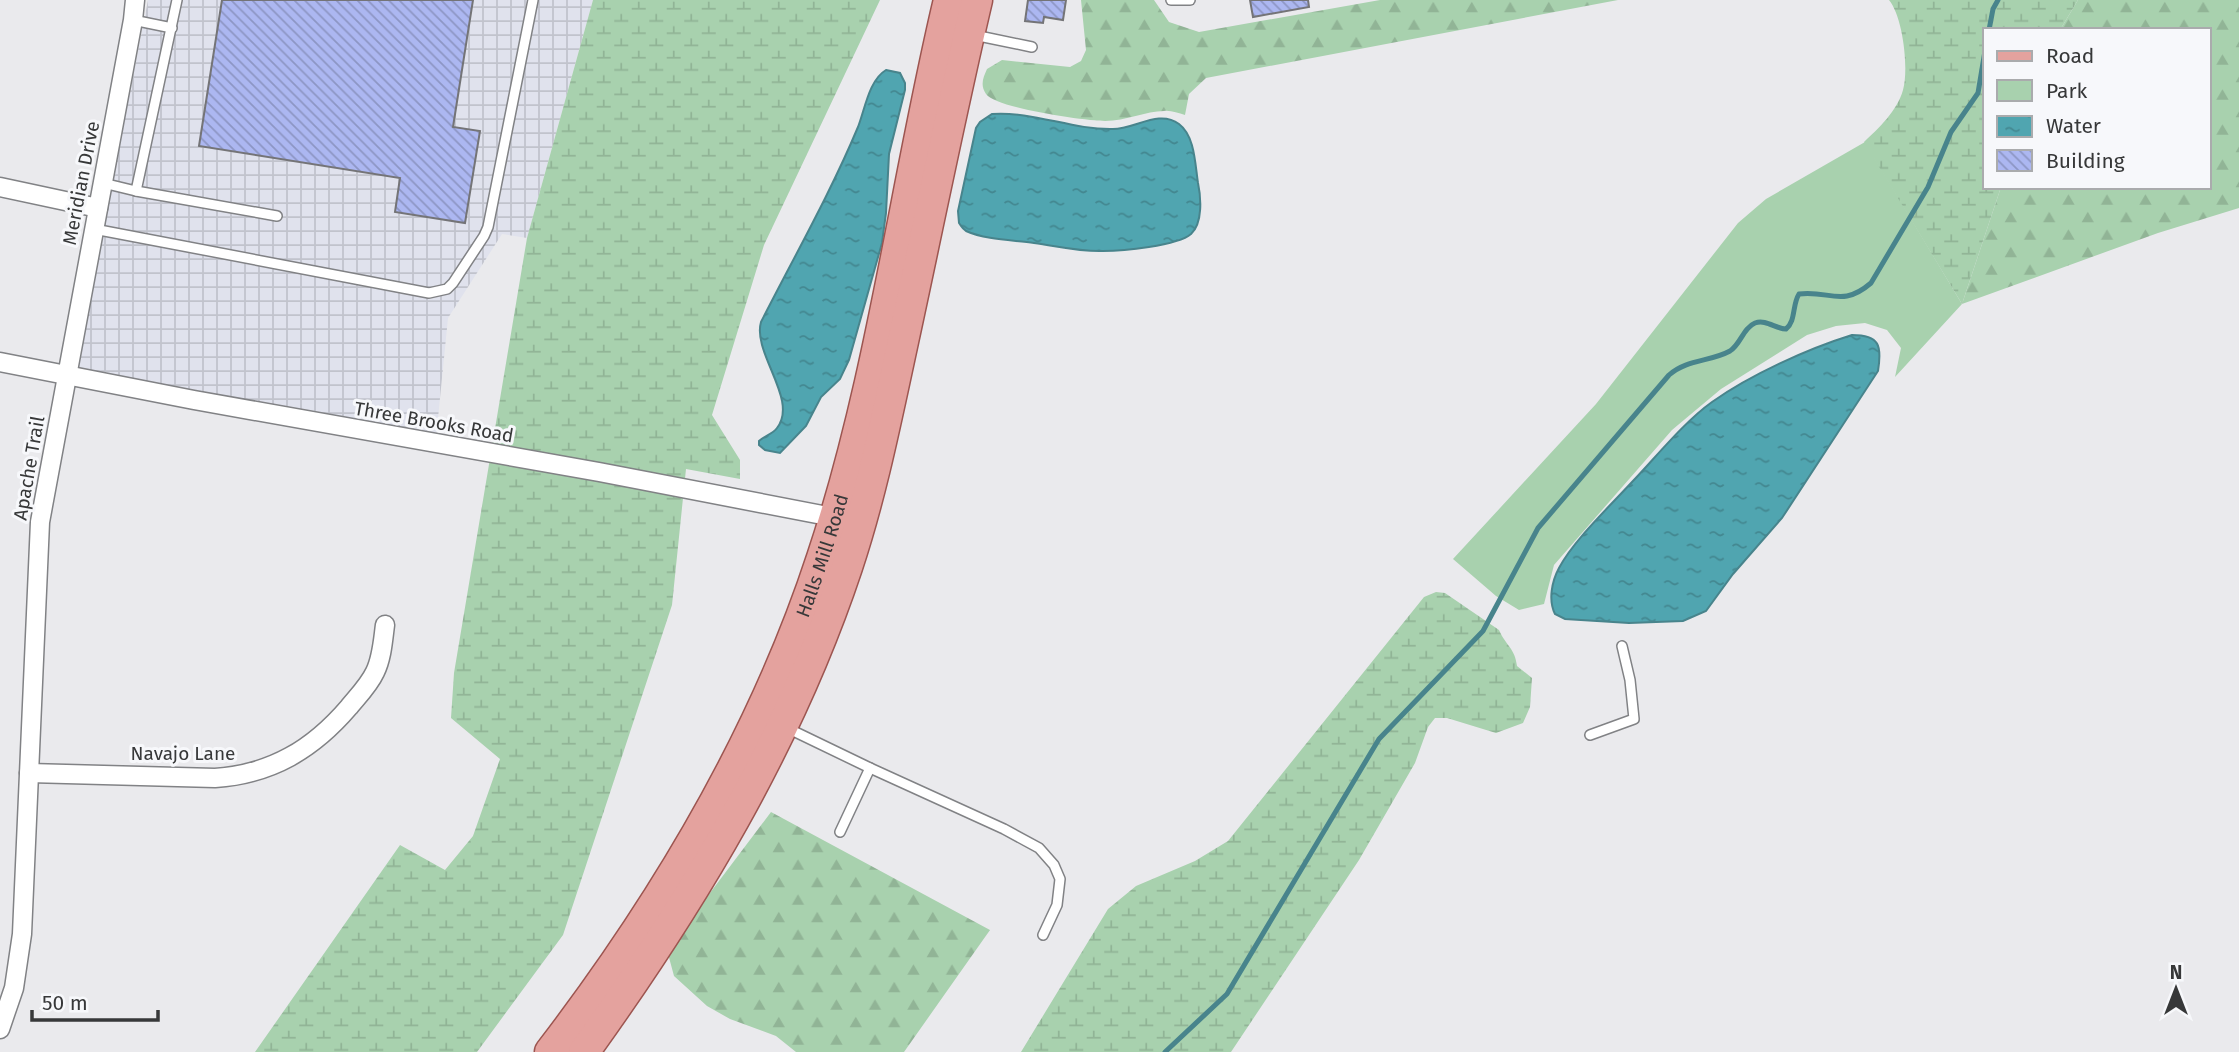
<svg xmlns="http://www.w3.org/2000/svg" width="2239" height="1052" font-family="'Fira Sans',sans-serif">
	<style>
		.industrial { fill: url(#industrial-grid) }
		.green { fill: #a8d1ae }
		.forest { fill: url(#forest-firs) }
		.wetland { fill: url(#wetland-marsh) }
		.water { fill: url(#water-ripples); stroke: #48848c; stroke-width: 2 }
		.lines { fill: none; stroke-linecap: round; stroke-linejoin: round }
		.stream { stroke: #48848c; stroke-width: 5 }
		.building { fill: url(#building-back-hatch); stroke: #747477; stroke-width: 2 }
		.service-casing { stroke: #818285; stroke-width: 12 }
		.minor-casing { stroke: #818285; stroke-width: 21 }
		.primary-casing { stroke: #9c5550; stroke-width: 33 }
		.service { stroke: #fff; stroke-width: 9 }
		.minor { stroke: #fff; stroke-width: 18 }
		.primary { stroke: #e4a29e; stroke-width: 30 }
		.labels { text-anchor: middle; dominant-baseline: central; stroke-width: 6; stroke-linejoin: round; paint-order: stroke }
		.street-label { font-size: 19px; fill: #373839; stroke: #f7f8fb }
	</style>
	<defs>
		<pattern id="industrial-grid" width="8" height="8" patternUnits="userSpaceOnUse" patternTransform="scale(1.75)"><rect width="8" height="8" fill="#e0e2ed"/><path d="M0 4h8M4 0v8" fill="none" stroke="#c1c3cc"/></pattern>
		<pattern id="forest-firs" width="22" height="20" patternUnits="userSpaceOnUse" patternTransform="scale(1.75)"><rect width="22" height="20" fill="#a8d1ae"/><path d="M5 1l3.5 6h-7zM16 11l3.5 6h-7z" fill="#91b496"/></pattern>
		<pattern id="wetland-marsh" width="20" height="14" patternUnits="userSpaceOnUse" patternTransform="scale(1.75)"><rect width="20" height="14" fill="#a8d1ae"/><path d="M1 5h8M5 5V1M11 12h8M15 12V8" fill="none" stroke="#91b496"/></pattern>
		<pattern id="water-ripples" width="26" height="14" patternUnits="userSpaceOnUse" patternTransform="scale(1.75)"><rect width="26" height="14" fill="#50a5b0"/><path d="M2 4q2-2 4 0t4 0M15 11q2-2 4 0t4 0" fill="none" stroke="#438790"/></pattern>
		<pattern id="building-back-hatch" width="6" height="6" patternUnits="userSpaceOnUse" patternTransform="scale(1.75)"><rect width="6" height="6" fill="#acb7f1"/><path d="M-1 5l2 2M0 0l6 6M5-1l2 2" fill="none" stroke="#8d96c4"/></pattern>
	</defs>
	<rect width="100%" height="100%" fill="#eaeaed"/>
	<polygon class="industrial" points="148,0 593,0 527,238 502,234 448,318 436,438 76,369"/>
	<polygon class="green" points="1865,142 1962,304 1895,377 1901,348 1887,330 1865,323 1836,326 1807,335 1721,389 1672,430 1554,565 1544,604 1519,610 1496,596 1453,559 1596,404 1738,223 1766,199"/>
	<g class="forest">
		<path d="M1081,0H1154L1169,22L1199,32L1380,0H1618L1206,78L1189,94L1185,115C1178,113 1170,110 1164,111C1146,111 1126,121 1105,121C1086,121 995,108 986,94C980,85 983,78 987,69L1002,60L1070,67L1081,61L1086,50Z"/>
		<polygon points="2078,0 2239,0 2239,208 2158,233 1962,304 2001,187 2209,187 2209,30 2060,30"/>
		<polygon points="771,812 990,930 904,1052 796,1052 776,1036 730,1019 707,1006 674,976 667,950"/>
	</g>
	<g class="wetland">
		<polygon points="593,0 880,0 764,245 712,415 740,460 740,479 686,469 672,605 563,935 477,1052 255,1052 400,845 445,870 473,836 500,759 451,718 454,673 527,238"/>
		<path d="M1889,0H2078L2060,30H1985V187H2001L1962,304L1864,142C1879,128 1897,111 1903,90C1909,69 1903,17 1889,0Z"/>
		<path d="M1436,592L1445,593L1499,630C1506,646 1515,648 1517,666L1532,678L1530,707L1523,723L1496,733L1447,718H1435L1428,727L1415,763L1359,860L1231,1052H1021L1108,909L1136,886L1195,861L1228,841L1424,597Z"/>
	</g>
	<g class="water">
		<path d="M886,70L900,73L905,83V90L889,154L886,213L882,243L849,360L840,379L821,397L806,426L780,453L765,450L759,445V441C764,436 773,434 777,428C799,400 752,353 761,322C794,257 830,194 858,127C865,109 869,80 886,70Z"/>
		<path d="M992,114C1033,111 1072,130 1113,129C1135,129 1159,109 1179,124C1195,136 1195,164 1198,183C1201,197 1203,223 1191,234C1177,246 1122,251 1103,251C1080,252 1057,246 1034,243C1013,240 986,240 966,231C962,228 962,227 959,223L958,211L976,128L980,122Z"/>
		<path d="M1852,335C1880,335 1882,346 1878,371L1782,518L1733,574L1706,611L1683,621L1629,623L1565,619L1555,614C1548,600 1552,581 1559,568C1574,540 1610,506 1632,482C1656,457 1684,422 1712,402C1750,375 1807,349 1852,335Z"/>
	</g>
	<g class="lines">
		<g class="stream">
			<polyline points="1989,30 1993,9 1998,0"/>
			<path d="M1165,1052L1227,994L1379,739L1483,631L1538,528L1669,375C1687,359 1710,362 1730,351C1741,344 1743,328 1755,323C1766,319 1776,329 1786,329C1796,321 1792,305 1799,294C1830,290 1842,308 1871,283L1928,187L1951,132L1978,93L1985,51"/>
		</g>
	</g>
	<g class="building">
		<polygon points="222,0 473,0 453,127 480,131 465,223 395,212 400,178 199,146"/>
		<polygon points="1028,0 1066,0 1063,20 1044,17 1043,23 1025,21"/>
		<polygon points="1250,0 1308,0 1309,7 1253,17"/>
	</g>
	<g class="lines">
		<defs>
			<g id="service">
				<polyline points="1171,0 1190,0"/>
				<polyline points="133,20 172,28"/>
				<polyline points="974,35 1032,47"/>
				<polyline points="103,183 136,191 177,0"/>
				<polyline points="136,191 277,216"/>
				<polyline points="94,229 429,293 447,289 453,283 484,236 488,227 533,0"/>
				<polyline points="785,727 870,768 840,832"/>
				<polyline points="1590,735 1634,719 1630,680 1622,646"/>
				<polyline points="870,768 1004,829 1039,848 1054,865 1060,879 1057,905 1043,935"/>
			</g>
			<g id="minor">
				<polyline points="0,187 98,208"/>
				<polyline points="0,362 194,400 599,472 843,519"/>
				<path d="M29,773L215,778C272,774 313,749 349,707C358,696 369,685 375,672C382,658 383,640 385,625"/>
				<polyline points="0,1029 14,988 22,934 40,522 133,20 135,0"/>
			</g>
			<g id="primary">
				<path id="s1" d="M550,1052C665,902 763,738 822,558C882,378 905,185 949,0"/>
				<path d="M584,1052C692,902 788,744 847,567C871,495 886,420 902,346C927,231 950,115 977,0"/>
			</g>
		</defs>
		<use href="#service" class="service-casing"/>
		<use href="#minor" class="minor-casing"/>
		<use href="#primary" class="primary-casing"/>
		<use href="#service" class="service"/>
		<use href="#minor" class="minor"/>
		<use href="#primary" class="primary"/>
	</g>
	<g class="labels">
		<g class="street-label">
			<text transform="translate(81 183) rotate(-79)">Meridian Drive</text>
			<text transform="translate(434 422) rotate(10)">Three Brooks Road</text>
			<text transform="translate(29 468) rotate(-80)">Apache Trail</text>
			<text stroke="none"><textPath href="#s1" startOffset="569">Halls Mill Road</textPath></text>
			<text x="183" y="753">Navajo Lane</text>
		</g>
	</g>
	<rect x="1983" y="28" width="228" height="161" fill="#f7f8fb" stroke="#aaabad" stroke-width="2"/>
	<rect x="1997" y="51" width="35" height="10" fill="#e4a29e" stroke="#aaabad" stroke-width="2"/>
	<text x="2046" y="63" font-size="21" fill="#373839">Road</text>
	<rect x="1997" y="80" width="35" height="21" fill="#a8d1ae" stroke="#aaabad" stroke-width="2"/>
	<text x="2046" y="98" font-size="21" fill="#373839">Park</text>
	<rect x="1997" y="116" width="35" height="21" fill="url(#water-ripples)" stroke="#aaabad" stroke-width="2"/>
	<text x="2046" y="133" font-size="21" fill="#373839">Water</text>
	<rect x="1997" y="150" width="35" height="21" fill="url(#building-back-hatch)" stroke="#aaabad" stroke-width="2"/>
	<text x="2046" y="168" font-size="21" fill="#373839">Building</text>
	<g transform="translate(2176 989)" stroke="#f7f8fb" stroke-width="5" paint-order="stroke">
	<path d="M0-5L12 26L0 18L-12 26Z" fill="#373839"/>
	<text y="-10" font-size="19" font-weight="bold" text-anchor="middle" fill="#373839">N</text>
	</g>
	<path d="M32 1010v10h126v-10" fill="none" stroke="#373839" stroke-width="3.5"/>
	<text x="42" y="1010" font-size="21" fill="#373839" stroke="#f7f8fb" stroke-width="5" paint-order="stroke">50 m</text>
</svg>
